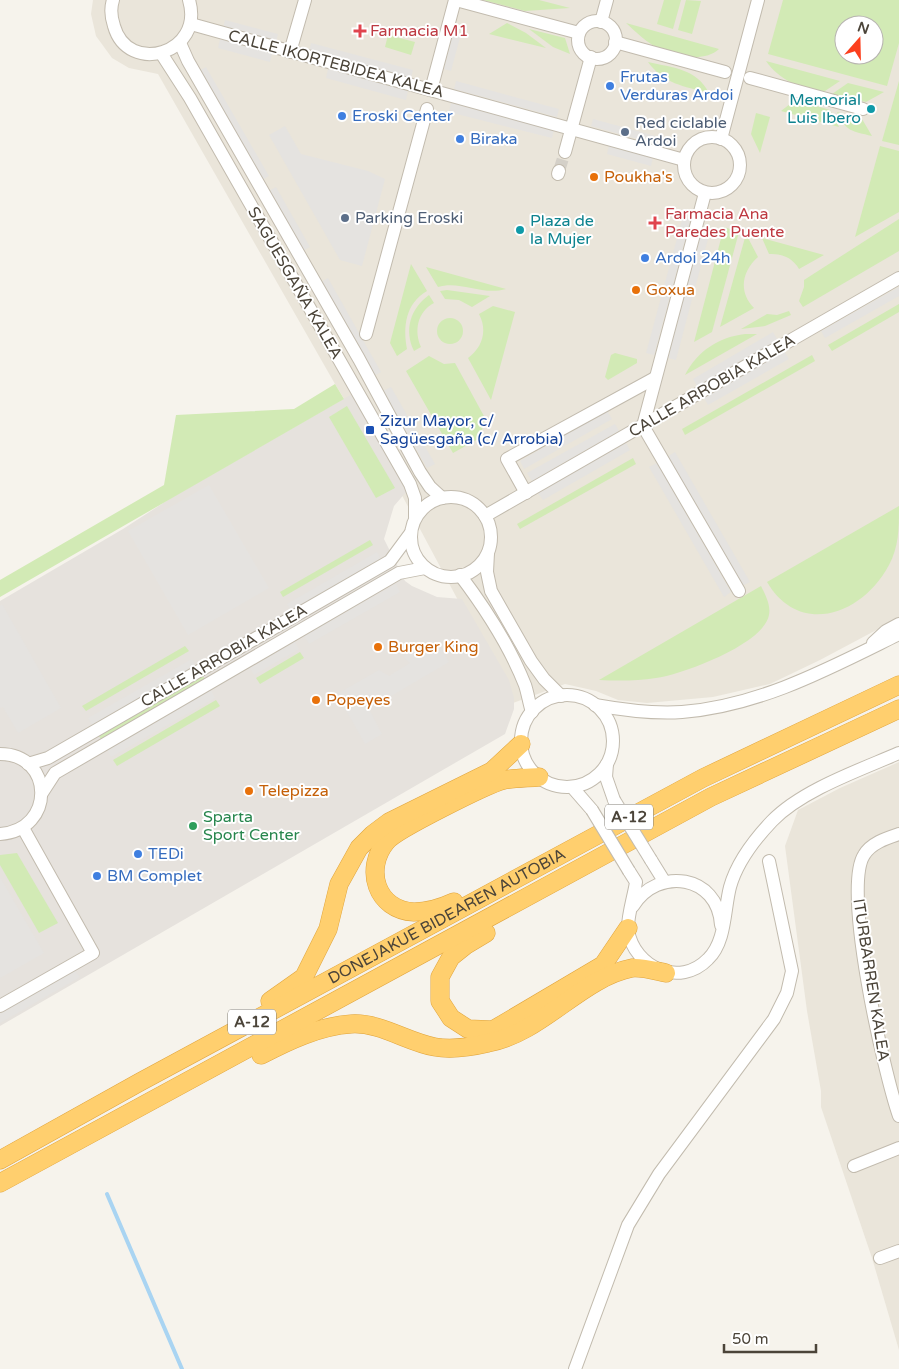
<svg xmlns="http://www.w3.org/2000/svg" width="899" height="1369" font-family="'Varela Round',sans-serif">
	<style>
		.residential { fill: #eae5da; fill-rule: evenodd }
		.industrial { fill: #e6e2dd }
		.green { fill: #d2eab5; fill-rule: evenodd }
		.parking { fill: #e5e3e0 }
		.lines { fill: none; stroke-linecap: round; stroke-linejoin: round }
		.stream { stroke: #a9d4f2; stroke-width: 4 }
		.minor-tunnel { stroke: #d4d0c8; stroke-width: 12; stroke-dasharray: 12 6; stroke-linecap: butt }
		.minor-casing { stroke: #c2bbae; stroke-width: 14 }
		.highway-casing { stroke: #e0a43c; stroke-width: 19 }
		.minor { stroke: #fff; stroke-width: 12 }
		.highway { stroke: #ffcf6e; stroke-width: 18 }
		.minor-bridge-casing { stroke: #c2bbae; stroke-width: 14; stroke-linecap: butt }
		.minor-bridge { stroke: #fff; stroke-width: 12 }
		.health-dot { fill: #e0444e; stroke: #fff; stroke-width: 2 }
		.shop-dot { fill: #3f7fe0; stroke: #fff; stroke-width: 2 }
		.culture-dot { fill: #0f9aa8; stroke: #fff; stroke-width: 2 }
		.service-dot { fill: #5c6f8a; stroke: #fff; stroke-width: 2 }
		.food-dot { fill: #e8710a; stroke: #fff; stroke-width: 2 }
		.transit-dot { fill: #1a4fb4; stroke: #fff; stroke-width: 2 }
		.leisure-dot { fill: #2e9e5b; stroke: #fff; stroke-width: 2 }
		.labels { text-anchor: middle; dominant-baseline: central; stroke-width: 4; stroke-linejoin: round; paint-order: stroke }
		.shield { fill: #fff; stroke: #817c74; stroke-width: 1 }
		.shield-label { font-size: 15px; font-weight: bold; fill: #4b4439 }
		.health-label { font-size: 16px; fill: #be3a42; stroke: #fff; text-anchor: start }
		.street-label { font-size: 16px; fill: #4b4439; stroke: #fff }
		.shop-label { font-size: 16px; fill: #366cbe; stroke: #fff; text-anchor: start }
		.culture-label { font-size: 16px; fill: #0d838f; stroke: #fff; text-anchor: end }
		.service-label { font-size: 16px; fill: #4e5e75; stroke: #fff; text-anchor: start }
		.food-label { font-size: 16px; fill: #c56008; stroke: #fff; text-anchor: start }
		.transit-label { font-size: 16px; fill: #164399; stroke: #fff; text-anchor: start }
		.leisure-label { font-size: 16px; fill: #27864d; stroke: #fff; text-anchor: start }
	</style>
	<rect width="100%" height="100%" fill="#f6f3ec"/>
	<g class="residential">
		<path d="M93,0H899V618L820,660L770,684L713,697L647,703L618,700L596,691L565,684L513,703L397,486L335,384L158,74L129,68L112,58L96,36L91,14ZM844,25H874V55H844Z"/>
		<polygon points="899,762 899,1350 872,1258 821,1107 821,1091 807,1011 785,846 798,810 840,788"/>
	</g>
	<polygon class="industrial" points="352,394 407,491 394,506 384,539 405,581 412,586 437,597 462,599 509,680 514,698 514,709 505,734 0,1026 0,601 123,529 171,498"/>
	<g class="green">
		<polygon points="483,0 539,0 570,8 525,11"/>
		<polygon points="664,0 681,0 673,29 657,24"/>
		<polygon points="686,0 701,1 692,34 678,30"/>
		<path d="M783,0H899V43L887,86L768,54ZM844,25H874V55H844Z"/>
		<polygon points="507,23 526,33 546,48 489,34"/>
		<path d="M626,23L719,49C703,64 671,55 654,46C644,40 635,31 626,23Z"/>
		<polygon points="529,29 565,38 570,54 553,47"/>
		<polygon points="388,35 415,42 411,55 385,47"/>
		<path d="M766,61L840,81L825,91C803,91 778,79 766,61Z"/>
		<path d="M648,62C673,68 696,68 709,93C683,86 664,84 648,62Z"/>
		<polygon points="899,81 899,145 882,141"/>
		<polygon points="848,83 884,92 866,102 832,94"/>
		<polygon points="803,102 830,110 839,127 781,111 790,104"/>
		<path d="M837,112L862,119L872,136C852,131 846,132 837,112Z"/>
		<polygon points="756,113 770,117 760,153 751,134"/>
		<polygon points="880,146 899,151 899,212 855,237"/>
		<polygon points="899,219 899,251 803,307 799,301 804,287 804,280"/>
		<polygon points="724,227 739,232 712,332 694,342"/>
		<path d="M746,234L758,257C742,271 738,292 754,308L720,327Z"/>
		<path d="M762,238L824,255L799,269C793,258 781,253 769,254Z"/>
		<path d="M411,264L427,291C405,304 403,327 407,349L397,356L390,343Z"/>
		<path d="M426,267L506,289C482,296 460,280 438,287Z"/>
		<polygon points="447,290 490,296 472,307 459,300 445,299 440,291"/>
		<path d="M429,295L434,303C417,312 414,331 421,347L414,351C404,330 410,309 429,295Z"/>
		<polygon points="899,304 899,312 832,351 828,345"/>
		<path d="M493,306L515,312L491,400L468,358C482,348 488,331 479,314Z"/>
		<polygon points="789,311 791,315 765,326 741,329 767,314 777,315"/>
		<circle cx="450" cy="331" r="13"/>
		<path d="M745,334H757L685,375C697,351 719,337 745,334Z"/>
		<polygon points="615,353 637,359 637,363 608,380 605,377 611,355"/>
		<polygon points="812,355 815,361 685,435 682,429"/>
		<polygon points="429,356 444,364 455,363 485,418 480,438 453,453 406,371"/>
		<polygon points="335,384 344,399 0,597 0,580 164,485 176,415 294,409"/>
		<polygon points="347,406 395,488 376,498 329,417"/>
		<polygon points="633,458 636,464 520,529 517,524"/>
		<path d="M899,506C899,528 899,546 889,565C863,614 800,638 767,582Z"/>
		<polygon points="370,540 373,545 283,597 280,592"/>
		<path d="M761,586C765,594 771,605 769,615C764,644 683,674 656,678C637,681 618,681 599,680Z"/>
		<polygon points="185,646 189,651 86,711 82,706"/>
		<polygon points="300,652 304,658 260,684 256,678"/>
		<polygon points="203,676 205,679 101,739 99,736"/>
		<polygon points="216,700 220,706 117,766 113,760"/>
		<polygon points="17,853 58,923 39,933 0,865 0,855"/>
	</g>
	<g class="parking">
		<polygon points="225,20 278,34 276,42 223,28"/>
		<polygon points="453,32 461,34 451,71 444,69"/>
		<polygon points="220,39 272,54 270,62 218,48"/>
		<polygon points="311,43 413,70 411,78 309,51"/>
		<polygon points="206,67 269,176 262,180 199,71"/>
		<polygon points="328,69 408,91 406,100 326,78"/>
		<polygon points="456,81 559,109 557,117 454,89"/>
		<polygon points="451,103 554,130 552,138 449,112"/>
		<polygon points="593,119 659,137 656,144 591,126"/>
		<polygon points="285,126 301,154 368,171 385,179 362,266 340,260 269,135"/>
		<polygon points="609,145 653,157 651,166 607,154"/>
		<polygon points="276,187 310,247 302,251 269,191"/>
		<polygon points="683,216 691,218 657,344 654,355 646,353"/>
		<polygon points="700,237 708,239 676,360 668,358"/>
		<polygon points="328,278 381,372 374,376 321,282"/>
		<polygon points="899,287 899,296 825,338 821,331"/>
		<polygon points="773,332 789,359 708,405 693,379"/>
		<polygon points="391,387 435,464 427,468 383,391"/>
		<polygon points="607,411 612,419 524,469 520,461"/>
		<polygon points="615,424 619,431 532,481 527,473"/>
		<polygon points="626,443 630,450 543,500 538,493"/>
		<polygon points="675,452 750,582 742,586 667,457"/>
		<polygon points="657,463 731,592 724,597 649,467"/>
		<polygon points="209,485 269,588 188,635 128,531"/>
		<polygon points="377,552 381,559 291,611 287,604"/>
		<polygon points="396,584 400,592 309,644 304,636"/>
		<polygon points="2,604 61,708 18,733 3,707 0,708 0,606"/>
		<polygon points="432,640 440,646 449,662 369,709 382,734 365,744 337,694 379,670 389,676 410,663 403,657"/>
		<polygon points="295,642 299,649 254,675 250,668"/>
		<polygon points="192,659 196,666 92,725 88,718"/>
		<polygon points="211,690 215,698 111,757 107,749"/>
		<polygon points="0,877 44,953 0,978"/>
		<polygon points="75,971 80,977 0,1023 0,1014"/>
	</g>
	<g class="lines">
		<polyline class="stream" points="107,1194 182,1369"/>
		<polyline class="minor-tunnel" points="559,171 565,152"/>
		<defs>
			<g id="minor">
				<path d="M113,0C110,9 111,17 114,26C128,76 205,54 189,0"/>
				<polyline points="456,0 579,33"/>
				<circle cx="597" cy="40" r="19"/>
				<polyline points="601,22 607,0"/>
				<polyline points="191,24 684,160"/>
				<polyline points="615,42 725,72"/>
				<polyline points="180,43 188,61 359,359 420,472 430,487 442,498"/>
				<polyline points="290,52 305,0"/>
				<polyline points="161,53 190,98 410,484 415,498 415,517"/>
				<polyline points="750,78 863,109"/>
				<polyline points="431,90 455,0"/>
				<circle cx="712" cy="165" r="28"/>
				<polyline points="721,139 758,0"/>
				<polyline points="565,152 591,57"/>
				<polyline points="558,174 559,171"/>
				<polyline points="705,193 643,426 739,591"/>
				<polyline points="366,334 427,109"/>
				<polyline points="526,493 507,459 655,378"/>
				<circle cx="451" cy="537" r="40"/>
				<polyline points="485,516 899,278"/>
				<polyline points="488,553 487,572 491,591 531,661 544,679 561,696"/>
				<path d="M460,575C485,608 510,647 525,685C528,694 529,703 532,712"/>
				<polyline points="873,643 886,631 899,624"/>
				<circle cx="567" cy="741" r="46"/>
				<path d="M595,705C623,710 654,714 682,712C760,706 830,668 899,634"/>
				<path d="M0,754C54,754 56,830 0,834"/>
				<polyline points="28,764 48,758 390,561 410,534"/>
				<polyline points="607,764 606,777 614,800"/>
				<polyline points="572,787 592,810"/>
				<polyline points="42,793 55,773 399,573 425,568"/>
				<path d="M899,834C887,838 871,843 864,855C842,889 884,1073 899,1116"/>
				<polyline points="651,860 664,881"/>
				<path d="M629,871L636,882C634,896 627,917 628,930C634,968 680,988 708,959C726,942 724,910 730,887C737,862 754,840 772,821C802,790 860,770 899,753"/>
				<path d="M633,906C658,866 718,875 721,925"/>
				<polyline points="0,1006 93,953 23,828"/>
				<polyline points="854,1166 899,1148"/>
				<polyline points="880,1258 899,1251"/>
				<polyline points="575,1369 628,1225 659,1174 774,1019 787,993 792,971 769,861"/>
			</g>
			<g id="highway">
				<path d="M454,902C441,908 429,912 414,912C376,910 364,869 386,842C395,830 488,784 504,780C515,778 528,778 539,777"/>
				<polyline points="486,933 466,945 451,957 440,977 440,1001 451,1018 468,1029 493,1030 603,965 628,928"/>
				<polyline points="270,1001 304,977 328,929 339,884 359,848 373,834 389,822 492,771 521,744"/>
				<path d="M261,1055C288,1041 319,1026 351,1024C380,1022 407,1042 435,1047C452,1050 471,1047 488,1043C542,1033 581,978 632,968C642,967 656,971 666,973"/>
				<path id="s1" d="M0,1160L140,1082L703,778L899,685"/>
				<polyline points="0,1183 711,797 899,709"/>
			</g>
		</defs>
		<use href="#minor" class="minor-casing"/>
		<use href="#highway" class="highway-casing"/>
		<use href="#minor" class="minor"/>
		<use href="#highway" class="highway"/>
		<defs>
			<g id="minor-bridge">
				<polyline points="614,800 651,860"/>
				<polyline points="592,810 629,871"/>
			</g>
		</defs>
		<use href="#minor-bridge" class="minor-bridge-casing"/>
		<use href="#minor-bridge" class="minor-bridge"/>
	</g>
	<g class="health-dot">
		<path d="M357.5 23.5h5v5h5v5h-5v5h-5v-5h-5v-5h5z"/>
		<path d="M652.5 215.5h5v5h5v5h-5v5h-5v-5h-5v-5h5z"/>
	</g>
	<g class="shop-dot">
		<circle cx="610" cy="86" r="5"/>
		<circle cx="342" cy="116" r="5"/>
		<circle cx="460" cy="139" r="5"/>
		<circle cx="645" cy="258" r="5"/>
		<circle cx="138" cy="854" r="5"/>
		<circle cx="97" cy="876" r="5"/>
	</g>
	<g class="culture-dot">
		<circle cx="871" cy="109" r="5"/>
		<circle cx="520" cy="230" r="5"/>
	</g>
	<g class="service-dot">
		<circle cx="625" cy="132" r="5"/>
		<circle cx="345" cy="218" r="5"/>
	</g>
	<g class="food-dot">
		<circle cx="594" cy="177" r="5"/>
		<circle cx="636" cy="290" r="5"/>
		<circle cx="378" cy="647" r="5"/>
		<circle cx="316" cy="700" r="5"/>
		<circle cx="249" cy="791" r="5"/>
	</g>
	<rect class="transit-dot" x="365" y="425" width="10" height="10" rx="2.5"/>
	<circle class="leisure-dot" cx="193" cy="826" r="5"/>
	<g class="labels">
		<g class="shield">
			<rect x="605" y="804.5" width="48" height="25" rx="4"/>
			<rect x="228" y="1009.5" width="48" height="25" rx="4"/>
		</g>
		<g class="shield-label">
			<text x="629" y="817">A-12</text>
			<text x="252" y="1022">A-12</text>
		</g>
		<g class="health-label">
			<text x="370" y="31">Farmacia M1</text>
			<text x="665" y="214">Farmacia Ana<tspan x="665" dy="18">Paredes Puente</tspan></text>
		</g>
		<g class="street-label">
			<text transform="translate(336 64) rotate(15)">CALLE IKORTEBIDEA KALEA</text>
			<text transform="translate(295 283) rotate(60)">SAGUESGAÑA KALEA</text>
			<text transform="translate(712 386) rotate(-30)">CALLE ARROBIA KALEA</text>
			<text transform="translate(224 656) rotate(-30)">CALLE ARROBIA KALEA</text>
			<text stroke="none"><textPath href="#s1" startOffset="509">DONEJAKUE BIDEAREN AUTOBIA</textPath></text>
			<text transform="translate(871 980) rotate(81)">ITURBARREN KALEA</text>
		</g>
		<g class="shop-label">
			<text x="620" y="77">Frutas<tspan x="620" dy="18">Verduras Ardoi</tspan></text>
			<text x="352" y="116">Eroski Center</text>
			<text x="470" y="139">Biraka</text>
			<text x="655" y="258">Ardoi 24h</text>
			<text x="148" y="854">TEDi</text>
			<text x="107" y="876">BM Complet</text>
		</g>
		<g class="culture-label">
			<text x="861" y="100">Memorial<tspan x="861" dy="18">Luis Ibero</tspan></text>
			<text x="530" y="221" text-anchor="start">Plaza de<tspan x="530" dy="18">la Mujer</tspan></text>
		</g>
		<g class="service-label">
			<text x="635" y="123">Red ciclable<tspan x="635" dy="18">Ardoi</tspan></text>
			<text x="355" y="218">Parking Eroski</text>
		</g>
		<g class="food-label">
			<text x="604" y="177">Poukha's</text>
			<text x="646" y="290">Goxua</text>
			<text x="388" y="647">Burger King</text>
			<text x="326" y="700">Popeyes</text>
			<text x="259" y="791">Telepizza</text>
		</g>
		<g class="transit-label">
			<text x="380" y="421">Zizur Mayor, c/<tspan x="380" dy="18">Sagüesgaña (c/ Arrobia)</tspan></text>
		</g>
		<g class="leisure-label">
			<text x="203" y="817">Sparta<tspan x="203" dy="18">Sport Center</tspan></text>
		</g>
	</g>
	<g transform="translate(859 40) rotate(20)"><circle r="24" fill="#ffffff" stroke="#b7b4b0"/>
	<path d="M0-4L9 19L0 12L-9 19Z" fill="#fc3f1d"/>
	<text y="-8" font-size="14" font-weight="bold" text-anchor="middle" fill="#4b4439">N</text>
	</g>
	<path d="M724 1344v8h92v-8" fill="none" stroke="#4b4439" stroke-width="2.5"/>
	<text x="732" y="1344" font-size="15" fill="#4b4439" stroke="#ffffff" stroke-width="4" paint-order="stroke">50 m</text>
</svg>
